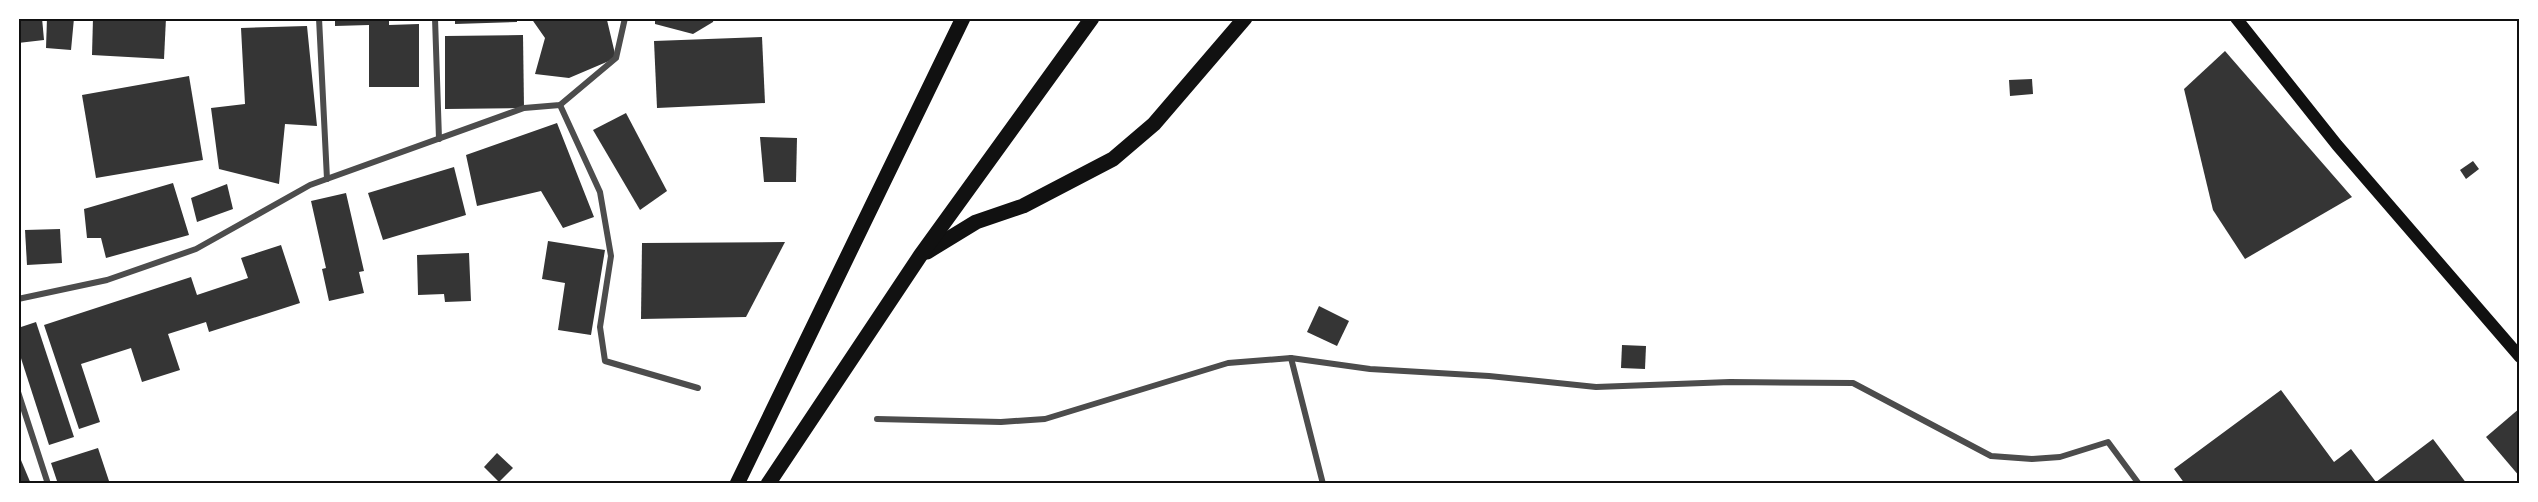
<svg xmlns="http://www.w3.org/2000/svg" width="2538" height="502" font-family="Raleway,sans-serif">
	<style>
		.building { fill: #353535 }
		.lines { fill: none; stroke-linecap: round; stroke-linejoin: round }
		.minor { stroke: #4c4c4c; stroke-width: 6 }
		.secondary { stroke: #111; stroke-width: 12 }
		.primary { stroke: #111; stroke-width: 15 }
		.neatline { fill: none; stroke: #111; stroke-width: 2 }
	</style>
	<rect width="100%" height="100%" fill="#fff"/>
	<g class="building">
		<polygon points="18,18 42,18 44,40 18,43"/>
		<polygon points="47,18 74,18 71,50 46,48"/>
		<polygon points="93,18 166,18 164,59 92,55"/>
		<polygon points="335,18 389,18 389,25 419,24 419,87 369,87 369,25 335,26"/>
		<polygon points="455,18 517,18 517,22 455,24"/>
		<polygon points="531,18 607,20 616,58 569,78 535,74 545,38"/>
		<polygon points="655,18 714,18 713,22 693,34 655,24"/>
		<polygon points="307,26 317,126 285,124 279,184 219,169 211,108 245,104 241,28"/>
		<polygon points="523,35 524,108 445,109 445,36"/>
		<polygon points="762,37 765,103 657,108 654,41"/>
		<polygon points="2225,51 2352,197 2245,259 2213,210 2184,89"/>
		<polygon points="189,76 203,160 96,178 82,95"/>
		<polygon points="2032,79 2033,94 2010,96 2009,80"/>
		<polygon points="626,113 667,191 640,210 593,130"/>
		<polygon points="557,123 594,217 563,228 541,191 477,206 466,155"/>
		<polygon points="760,137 797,138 796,182 764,182"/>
		<polygon points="2473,161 2479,169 2466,179 2460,170"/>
		<polygon points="454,167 466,215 383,240 368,193"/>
		<polygon points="173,183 189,235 106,258 101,238 87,238 84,209"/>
		<polygon points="227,184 233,209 197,222 191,198"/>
		<polygon points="346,193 364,271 359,272 364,293 329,301 322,269 326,268 311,201"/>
		<polygon points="60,229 62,263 27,265 25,230"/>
		<polygon points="548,241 605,250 591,335 558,330 565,283 542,279"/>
		<polygon points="785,242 746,317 641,319 642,243"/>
		<polygon points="281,245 300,303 209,332 206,322 168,334 180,370 142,382 131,348 81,364 100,422 79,429 44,325 191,277 197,295 248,278 241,258"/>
		<polygon points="469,253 471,301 445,302 444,294 418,295 417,255"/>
		<polygon points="1319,306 1349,321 1337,346 1307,332"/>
		<polygon points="36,322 74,437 49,445 18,349 18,328"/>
		<polygon points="1622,345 1646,346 1645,369 1621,368"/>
		<polygon points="2281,390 2334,462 2351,449 2376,482 2433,439 2467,484 2185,484 2174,469"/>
		<polygon points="2520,408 2520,477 2486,437"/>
		<polygon points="98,448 110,484 58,484 51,463"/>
		<polygon points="18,453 31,484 18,484"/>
		<polygon points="497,453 513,468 499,482 484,467"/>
	</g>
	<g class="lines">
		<g class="minor">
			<polyline points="319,18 327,179"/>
			<polyline points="435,18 439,139"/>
			<polyline points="560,105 600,192 611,256 600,327 605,361 698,388"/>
			<polyline points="18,299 107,280 196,249 310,185 524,108 560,105 616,58 625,18"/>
			<polyline points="1291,358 1323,484"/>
			<polyline points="18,392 48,484"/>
			<polyline points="877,419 1001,422 1045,419 1228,363 1291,358 1370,369 1489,376 1596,387 1730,382 1853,383 1991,456 2032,459 2060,457 2108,442 2139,484"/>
		</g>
		<polyline class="secondary" points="2236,18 2337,145 2520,357"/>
		<g class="primary">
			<polyline points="927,252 976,222 1023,206 1113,159 1154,124 1245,18"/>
			<polyline points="737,484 963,18"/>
			<polyline points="768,484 920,256 1092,18"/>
		</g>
	</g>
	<rect width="2538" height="502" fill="none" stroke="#ffffff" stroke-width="39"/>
	<rect x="20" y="20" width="2498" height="462" class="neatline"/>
</svg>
